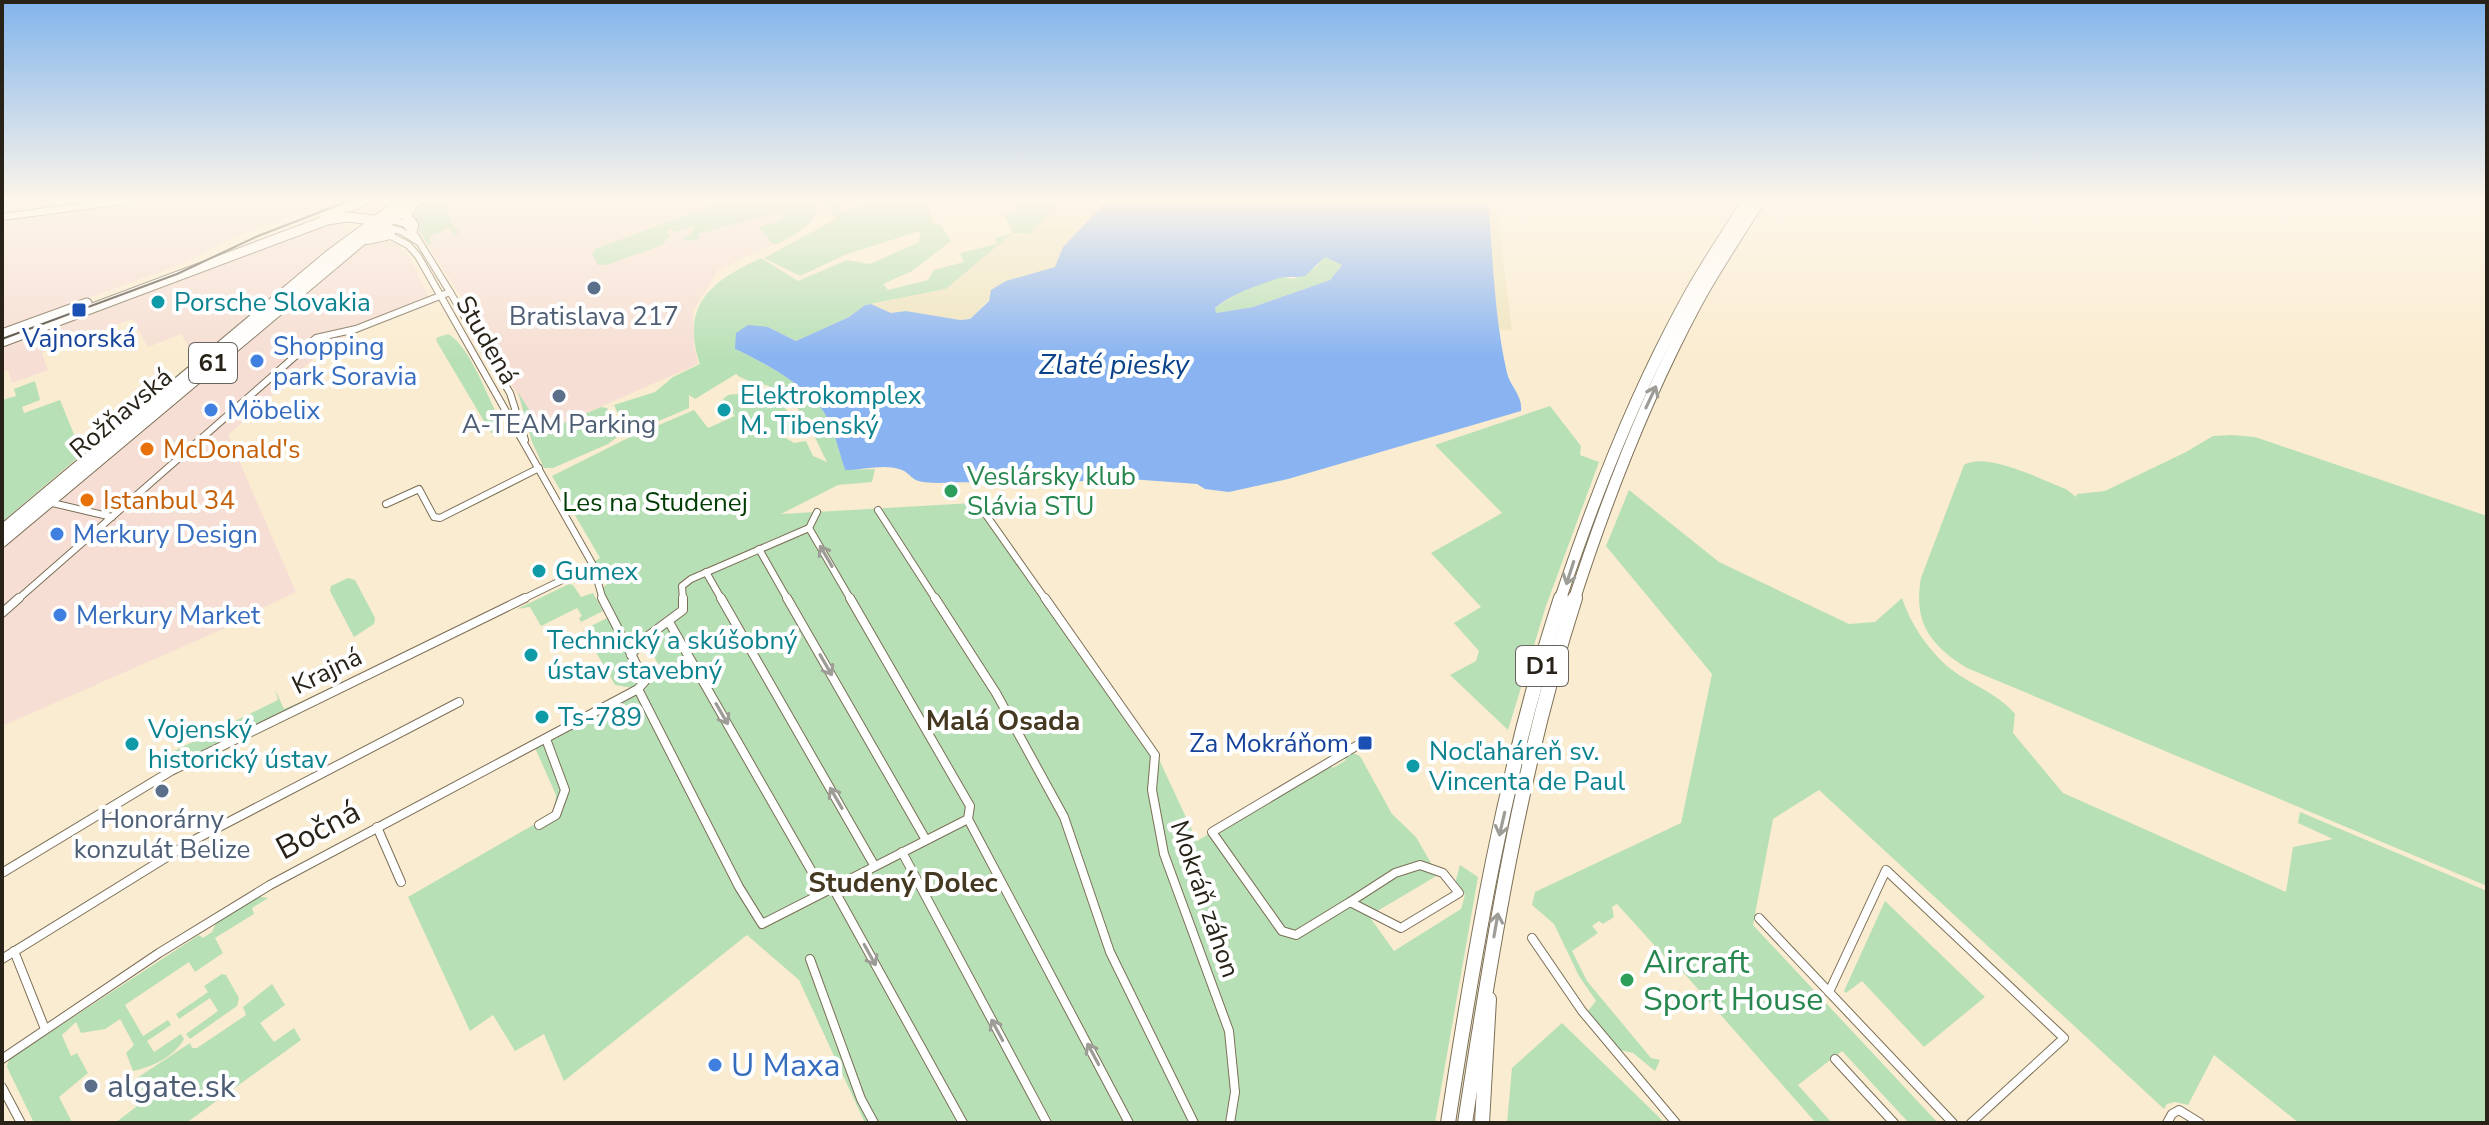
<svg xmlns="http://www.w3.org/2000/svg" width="2489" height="1125" font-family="'Nunito Sans',sans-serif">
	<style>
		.commercial { fill: #f6ded4 }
		.green { fill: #b8e0b6 }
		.sand { fill: #eee4bf }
		.water { fill: #89b4f1; fill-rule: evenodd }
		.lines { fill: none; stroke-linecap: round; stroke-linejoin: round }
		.street-far1-casing { stroke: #7b6f56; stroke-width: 8 }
		.street-casing { stroke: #7b6f56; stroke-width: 10 }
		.secondary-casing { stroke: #7b6f56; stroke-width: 11 }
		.primary-casing { stroke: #7b6f56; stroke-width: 12 }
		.highway-far1-casing { stroke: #7b6f56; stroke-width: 13 }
		.highway-casing { stroke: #7b6f56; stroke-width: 16 }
		.street-far1 { stroke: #fff; stroke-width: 6 }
		.street { stroke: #fff; stroke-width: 8 }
		.secondary { stroke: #fff; stroke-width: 9 }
		.primary { stroke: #fff; stroke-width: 10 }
		.highway-far1 { stroke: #fff; stroke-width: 11 }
		.highway { stroke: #fff; stroke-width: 14 }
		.tram { stroke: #4a4336; stroke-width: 2 }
		.oneway { stroke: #9e9c97 }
		.service-dot { fill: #5c6f8a; stroke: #fff; stroke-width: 3 }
		.culture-dot { fill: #0f9aa8; stroke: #fff; stroke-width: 3 }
		.transit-dot { fill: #1a4fb4; stroke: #fff; stroke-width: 3 }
		.shop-dot { fill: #3f7fe0; stroke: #fff; stroke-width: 3 }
		.food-dot { fill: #e8710a; stroke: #fff; stroke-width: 3 }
		.leisure-dot { fill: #2e9e5b; stroke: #fff; stroke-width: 3 }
		.labels { text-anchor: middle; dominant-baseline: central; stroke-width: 8; stroke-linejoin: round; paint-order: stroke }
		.shield { fill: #fff; stroke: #68645d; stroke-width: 2 }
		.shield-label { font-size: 24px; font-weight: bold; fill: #282218 }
		.culture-label { font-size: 26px; fill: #0d838f; stroke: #fff; text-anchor: start }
		.service-label { font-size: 26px; fill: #4e5e75; stroke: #fff }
		.transit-label { font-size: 26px; fill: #164399; stroke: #fff }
		.street-label { font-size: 26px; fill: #282218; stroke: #fff }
		.shop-label { font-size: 26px; fill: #366cbe; stroke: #fff; text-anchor: start }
		.food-label { font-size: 26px; fill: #c56008; stroke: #fff; text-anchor: start }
		.leisure-label { font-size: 26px; fill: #27864d; stroke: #fff; text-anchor: start }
		.park-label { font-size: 26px; fill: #003d04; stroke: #fff }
		.water-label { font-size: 28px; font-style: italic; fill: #094288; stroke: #fff }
		.neighbourhood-label { font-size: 28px; font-weight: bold; fill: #443821; stroke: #fff }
		.near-street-label { font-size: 32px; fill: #282218; stroke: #fff }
		.near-leisure-label { font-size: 32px; fill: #27864d; stroke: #fff; text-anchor: start }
		.near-shop-label { font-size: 32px; fill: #366cbe; stroke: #fff; text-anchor: start }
		.near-service-label { font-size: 32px; fill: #4e5e75; stroke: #fff; text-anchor: start }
	</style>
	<rect width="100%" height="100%" fill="#faecd0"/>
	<g class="commercial">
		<polygon points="2,199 336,199 236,237 184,263 2,330"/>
		<polygon points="431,199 816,199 818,210 814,219 799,232 718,270 693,311 694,345 698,364 532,437 518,396 474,316 427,245 414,214"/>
		<polygon points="331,223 346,225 349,232 197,359 181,334 148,347 132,319 42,353 48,370 12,383 8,370 2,371 2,345"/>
		<polygon points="382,238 395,243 410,258 432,304 335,340 228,435 296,592 246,616 246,619 2,726 2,548 329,273 372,240"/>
	</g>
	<g class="green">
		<polygon points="430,199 448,199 450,221 459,232 455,236 450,228 441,230 442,232 429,237 432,243 428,245 411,217 414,209"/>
		<path d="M730,199H814L818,210C811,227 793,236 777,244L771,243L759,227L783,219L780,212L698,234L700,239L688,241L682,238L692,233L694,226L674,232L670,229L666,231L670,236L662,245L606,265H598L592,254L595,249Z"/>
		<path d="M823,199H836L842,212L881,199H924L934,224L940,223L951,241L912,271L883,284L888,290L928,280L934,270L964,262L960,253L997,244L995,238L1013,233L1004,215L1017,212L1011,199H1063L1030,234L1013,233L946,289L865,305L849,317L796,341L768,327L735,349C758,359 804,385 819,405C833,423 838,449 845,470L875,469L872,482L838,485L781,514L973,503L985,510L1157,755L1197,841L1329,764L1333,768L1346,760L1343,756L1351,752L1360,756L1392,814L1416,837L1438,875L1369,916L1394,951L1461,909L1465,895L1455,884L1460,865L1478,877L1435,1123H865L799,980L747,935L564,1081L544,1034L515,1051L493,1015L470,1031L408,897L554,813L556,795L532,741L633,688L615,685L583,630L607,618L640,676L649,681L663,673L643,637L631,648L602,588L611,581L595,561L600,558L552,476L624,440L694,410L708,428L735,416L723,399C730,392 732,395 741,394C767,390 785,406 802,425L799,431L784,437L794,443L806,441L813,456L827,462C813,434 801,401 771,387C759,382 745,382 736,374L695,399L689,395V408L631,433H627L614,405L655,392L673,377L700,364C680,305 711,281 761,258L798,281L847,260L870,264L919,242L920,231L847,254L800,276L764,258L836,219Z"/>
		<polygon points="1325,256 1342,265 1330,280 1253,307 1216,313 1215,308 1247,287 1282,277 1294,279 1316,267"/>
		<path d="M448,334C471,346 489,403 503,425L498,432L491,433L437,342L436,338Z"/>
		<polygon points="35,381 40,400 22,407 24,413 60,400 82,454 2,522 2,400 16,396 14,389"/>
		<polygon points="518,392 543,432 601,407 607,408 620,429 616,438 608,444 553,468 544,468 532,442"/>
		<polygon points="1550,406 1581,446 1580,455 1599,462 1546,606 1508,730 1450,675 1476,661 1479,651 1454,623 1481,607 1431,553 1502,513 1435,445"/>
		<path d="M2231,435L2255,437L2487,516V886L1967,668C1930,645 1913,622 1921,578L1964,465C1987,451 2041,480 2066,489L2076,497L2077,494L2105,491L2186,452L2213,436Z"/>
		<path d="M1629,490L1719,562L1849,624L1875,622L1902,598C1910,623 1927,648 1947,666C1968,684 1997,692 2015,714L2013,733L2063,793L2286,892L2293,847L2333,839L2298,823L2300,812L2487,891V1123H2299L2214,1055L2188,1105L2175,1102L2167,1104L2164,1109L1819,790L1773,819L1753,925L1938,1123H1909L1842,1051L1798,1085L1832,1123H1816L1682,971L1674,967L1617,904L1612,907L1614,917L1603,924L1599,921L1592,926L1598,933L1572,951L1587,981L1651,1058L1660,1060L1655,1071L1633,1053L1620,1050L1588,1011L1596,1001L1579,976L1554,924L1532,905L1535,892L1681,823L1712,674L1606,546Z"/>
		<polygon points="348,578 355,580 375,618 374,624 354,637 330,591 331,586"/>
		<polygon points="569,584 573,585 581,597 593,593 603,611 581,622 579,618 582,616 577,608 541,626 530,607 517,609"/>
		<polygon points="275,689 284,709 308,699 182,762 173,761 170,753 278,700"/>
		<path d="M257,896L268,898L252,908L254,914L215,938L223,953L195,972L189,962L125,1005L143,1036L168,1020L171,1025L147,1041L154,1052L181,1034L184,1039C174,1057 152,1067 133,1071L126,1053L134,1045L120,1019L105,1029L81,1033L76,1022L62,1035L71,1056L77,1053L88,1073L59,1097L72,1122L34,1123L7,1067L9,1059L199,935L203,938L212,932L217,921Z"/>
		<polygon points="1885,901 1985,997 1924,1047 1862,981 1846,993 1844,991"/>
		<polygon points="222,974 226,975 239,998 237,1006 190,1039 186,1034 218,1011 210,998 179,1019 176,1014 208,992 204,986"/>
		<polygon points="272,984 285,1005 260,1023 274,1042 294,1028 301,1040 186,1123 115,1123 136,1107 126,1088 128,1084 190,1043 192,1048 197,1048 246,1015 243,1007"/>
		<polygon points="1562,1023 1665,1123 1507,1123 1512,1068"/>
	</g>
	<g class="sand">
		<polygon points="1063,199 1109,199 1063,247 1055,267 1006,281 970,319 960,320 906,311 891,313 871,304 946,289 1013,233 1030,234"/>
		<polygon points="1488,199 1496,199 1512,331 1499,329 1497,323"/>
	</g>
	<path class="water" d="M1109,199H1488C1493,257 1494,316 1507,373C1510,386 1523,396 1521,411L1288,479L1229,492L1205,489L1197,484L1130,479L992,485C968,479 947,485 923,482C912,481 911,474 902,470C887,463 862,470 845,470C838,449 833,423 819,405C804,385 758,359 735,349L736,333L748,325L768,327L796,341L849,317L865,305L871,304L891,313L906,311L960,320L970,319L989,301L991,290L1006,281L1055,267L1063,247ZM1325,257L1342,265L1330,280L1253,307L1216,313L1215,308C1234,292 1256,286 1279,278C1287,276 1297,278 1305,276Z"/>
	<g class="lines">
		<defs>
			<g id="street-far1">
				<polyline points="2,217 138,199"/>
				<polyline points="390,219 405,224 415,235 450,292 510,393 525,440"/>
				<polyline points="381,226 401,231 417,241"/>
				<polyline points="387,234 408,245 418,256 593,565 603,600"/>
				<polyline points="48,502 112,517"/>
				<polyline points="977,502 1046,600"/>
				<polyline points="386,504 419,489 434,517 440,518 539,468"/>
				<polyline points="878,510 936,600"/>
				<polyline points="809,528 851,600"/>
				<polyline points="759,549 788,600"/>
				<polyline points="706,572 722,600"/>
				<polyline points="17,600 316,338 356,329 450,292"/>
				<polyline points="521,600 593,565"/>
				<polyline points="683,600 682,586 691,579 809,528 817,512"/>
			</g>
			<g id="street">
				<polyline points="721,598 874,865"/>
				<polyline points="787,598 926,840"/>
				<polyline points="850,598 970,806 968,819 1129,1123"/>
				<polyline points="935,598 996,693 1064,817 1110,952 1194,1123"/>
				<polyline points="1045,598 1155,755 1152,790 1164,854 1229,1031 1235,1092 1230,1123"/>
				<polyline points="2,613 19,598"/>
				<polyline points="669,622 823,891"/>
				<polyline points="631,655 644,639 683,610 683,598"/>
				<polyline points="638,689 739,887 762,924 968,819"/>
				<polyline points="539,825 556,815 565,790 546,739"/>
				<polyline points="377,827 401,882"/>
				<polyline points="902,852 1047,1123"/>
				<polygon points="1420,865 1443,873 1459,893 1401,928 1350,902 1395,873"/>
				<polyline points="2,873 171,771 525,598"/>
				<polyline points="832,886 963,1123"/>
				<polyline points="1350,902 1296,935 1282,931 1212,832 1358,745"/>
				<polyline points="1759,918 1953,1123"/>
				<polyline points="1532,938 1582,1011 1676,1123"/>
				<polyline points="14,951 45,1029"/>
				<polyline points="2,959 196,839 459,702"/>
				<polyline points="810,959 861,1099 874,1123"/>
				<polyline points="1829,992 1886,870 2064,1038 1971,1123"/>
				<polyline points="2,1059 159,953 270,885 638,689 645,681 602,598"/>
				<polyline points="1835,1059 1894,1123"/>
				<polyline points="2,1087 21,1123"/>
				<polyline points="2167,1123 2172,1114 2179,1110 2200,1123"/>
			</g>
			<g id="secondary">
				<polyline points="351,207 368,199"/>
				<polyline points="323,215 355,204"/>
				<polyline points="2,334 87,303"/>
				<polyline points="2,342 327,220 348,217 381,221"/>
			</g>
			<g id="primary">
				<polyline points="412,204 406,216 413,225 412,231"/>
				<polyline points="367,239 390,234"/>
				<polyline points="2,530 331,254 406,199"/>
				<polyline points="2,542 362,240 420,199"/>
			</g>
			<g id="highway-far1">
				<path d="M1560,600C1594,498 1633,398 1685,303C1704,267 1728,233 1749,199"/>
				<path d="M1574,600C1607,498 1645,399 1696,304C1715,268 1739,234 1760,199"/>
			</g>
			<g id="highway">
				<path d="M1448,1123C1475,946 1505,769 1561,598"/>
				<path d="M1465,1123C1492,946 1520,769 1575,598"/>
				<polyline points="1482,1123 1489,999"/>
			</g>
		</defs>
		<use href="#street-far1" class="street-far1-casing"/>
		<use href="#street" class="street-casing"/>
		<use href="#secondary" class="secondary-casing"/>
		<use href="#primary" class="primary-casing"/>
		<use href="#highway-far1" class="highway-far1-casing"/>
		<use href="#highway" class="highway-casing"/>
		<use href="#street-far1" class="street-far1"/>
		<use href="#street" class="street"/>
		<use href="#secondary" class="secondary"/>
		<use href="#primary" class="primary"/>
		<use href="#highway-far1" class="highway-far1"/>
		<use href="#highway" class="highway"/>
		<polyline class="tram" points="2,339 177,274 258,236 354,199"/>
	</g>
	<defs><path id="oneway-shaft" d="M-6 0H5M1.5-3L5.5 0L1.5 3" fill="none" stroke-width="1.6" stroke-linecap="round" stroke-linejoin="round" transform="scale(2)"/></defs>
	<g class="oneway">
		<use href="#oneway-shaft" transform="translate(1651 397) rotate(-65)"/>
		<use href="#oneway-shaft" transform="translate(826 556) rotate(-120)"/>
		<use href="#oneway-shaft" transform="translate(1570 573) rotate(108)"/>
		<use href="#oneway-shaft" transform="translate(826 665) rotate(60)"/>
		<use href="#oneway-shaft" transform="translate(722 714) rotate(60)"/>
		<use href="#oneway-shaft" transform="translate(836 798) rotate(-120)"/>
		<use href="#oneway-shaft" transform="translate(1502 824) rotate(103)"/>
		<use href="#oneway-shaft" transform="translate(1496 925) rotate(-80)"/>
		<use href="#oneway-shaft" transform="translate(870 955) rotate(61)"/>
		<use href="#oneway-shaft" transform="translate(997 1030) rotate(-118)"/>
		<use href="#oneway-shaft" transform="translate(1093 1054) rotate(-118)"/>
	</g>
	<linearGradient id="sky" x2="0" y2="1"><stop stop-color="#82b4ec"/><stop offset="0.56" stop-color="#fdf6ea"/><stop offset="1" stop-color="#fdf6ea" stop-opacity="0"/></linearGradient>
	<rect width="2489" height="357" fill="url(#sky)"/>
	<g class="service-dot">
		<circle cx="594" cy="288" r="8"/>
		<circle cx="559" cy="396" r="8"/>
		<circle cx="162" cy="791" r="8"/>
		<circle cx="91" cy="1086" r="8"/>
	</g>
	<g class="culture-dot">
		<circle cx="158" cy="302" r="8"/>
		<circle cx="724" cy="410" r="8"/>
		<circle cx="539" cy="571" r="8"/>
		<circle cx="531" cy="655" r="8"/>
		<circle cx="542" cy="717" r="8"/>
		<circle cx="132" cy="744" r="8"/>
		<circle cx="1413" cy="766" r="8"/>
	</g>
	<g class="transit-dot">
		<rect x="71" y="302" width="16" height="16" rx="4"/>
		<rect x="1357" y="735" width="16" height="16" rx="4"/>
	</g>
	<g class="shop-dot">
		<circle cx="257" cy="361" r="8"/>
		<circle cx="211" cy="410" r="8"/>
		<circle cx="57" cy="534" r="8"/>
		<circle cx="60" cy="615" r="8"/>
		<circle cx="715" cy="1065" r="8"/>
	</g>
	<g class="food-dot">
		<circle cx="147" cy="449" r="8"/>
		<circle cx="87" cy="500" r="8"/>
	</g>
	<g class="leisure-dot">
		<circle cx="951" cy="491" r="8"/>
		<circle cx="1627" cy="980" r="8"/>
	</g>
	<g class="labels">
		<g class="shield">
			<rect x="189" y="343" width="48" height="40" rx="6"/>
			<rect x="1516" y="646" width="52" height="40" rx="6"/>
		</g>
		<g class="shield-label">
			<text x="213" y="363">61</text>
			<text x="1542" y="666">D1</text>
		</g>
		<g class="culture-label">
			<text x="174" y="302">Porsche Slovakia</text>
			<text x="740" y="395">Elektrokomplex<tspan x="740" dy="30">M. Tibenský</tspan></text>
			<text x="555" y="571">Gumex</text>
			<text x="547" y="640">Technický a skúšobný<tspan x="547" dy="30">ústav stavebný</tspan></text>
			<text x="558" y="717">Ts-789</text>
			<text x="148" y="729">Vojenský<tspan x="148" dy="30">historický ústav</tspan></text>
			<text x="1429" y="751">Nocľaháreň sv.<tspan x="1429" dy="30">Vincenta de Paul</tspan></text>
		</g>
		<g class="service-label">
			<text x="594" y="316">Bratislava 217</text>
			<text x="559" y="424">A-TEAM Parking</text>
			<text x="162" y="819">Honorárny<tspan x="162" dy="30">konzulát Belize</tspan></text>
		</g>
		<g class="transit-label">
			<text x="79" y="338">Vajnorská</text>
			<text x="1349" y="743" text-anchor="end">Za Mokráňom</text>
		</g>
		<g class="street-label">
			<text transform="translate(487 340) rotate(60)">Studená</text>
			<text transform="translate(121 413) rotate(-40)">Rožňavská</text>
			<text transform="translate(327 671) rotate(-26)">Krajná</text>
			<text transform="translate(1205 899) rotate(71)">Mokráň záhon</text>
		</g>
		<g class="shop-label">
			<text x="273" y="346">Shopping<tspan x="273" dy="30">park Soravia</tspan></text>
			<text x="227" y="410">Möbelix</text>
			<text x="73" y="534">Merkury Design</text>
			<text x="76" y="615">Merkury Market</text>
		</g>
		<g class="food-label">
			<text x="163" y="449">McDonald's</text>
			<text x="103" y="500">Istanbul 34</text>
		</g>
		<g class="leisure-label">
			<text x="967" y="476">Veslársky klub<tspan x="967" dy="30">Slávia STU</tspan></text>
		</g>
		<g class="park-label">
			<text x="655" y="502">Les na Studenej</text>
		</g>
		<g class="water-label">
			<text x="1114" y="365">Zlaté piesky</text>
		</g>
		<g class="neighbourhood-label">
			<text x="1003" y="721">Malá Osada</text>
			<text x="903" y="883">Studený Dolec</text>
		</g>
		<g class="near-street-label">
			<text transform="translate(318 830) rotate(-28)">Bočná</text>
		</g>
		<g class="near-leisure-label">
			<text x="1643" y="962">Aircraft<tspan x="1643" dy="37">Sport House</tspan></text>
		</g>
		<g class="near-shop-label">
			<text x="731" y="1065">U Maxa</text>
		</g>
		<g class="near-service-label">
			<text x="107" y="1086">algate.sk</text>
		</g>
	</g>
	<rect width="2489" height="1125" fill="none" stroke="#282218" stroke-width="8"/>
</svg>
